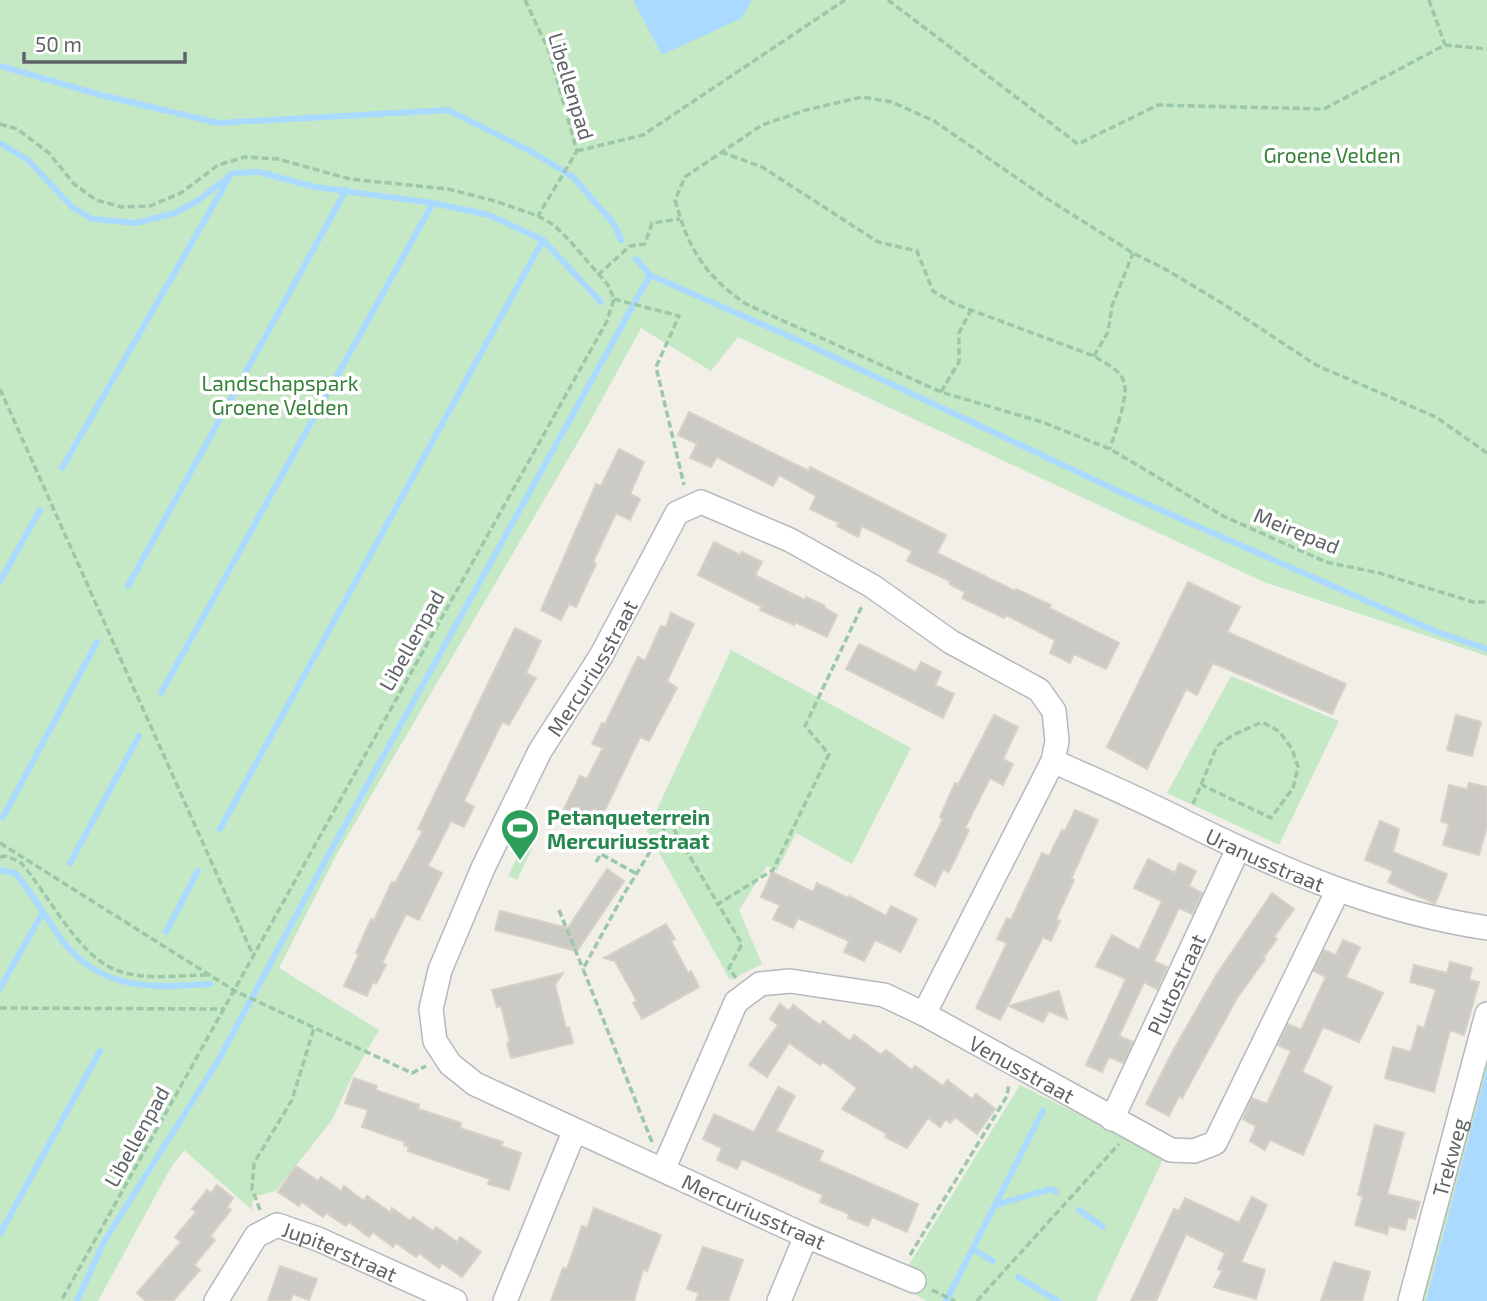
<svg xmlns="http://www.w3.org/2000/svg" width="1487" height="1301" font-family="'Exo 2',sans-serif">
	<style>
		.green { fill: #c5e8c5 }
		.water { fill: #aadaff }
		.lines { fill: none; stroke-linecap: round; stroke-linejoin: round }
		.stream { stroke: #aadaff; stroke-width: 6 }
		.building { fill: #cccac5; stroke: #d6d1c6; stroke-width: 2 }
		.street-casing { stroke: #b5b8bc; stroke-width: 26 }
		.path { stroke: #9cc7a9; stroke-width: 3.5; stroke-dasharray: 7 3.5; stroke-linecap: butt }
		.street { stroke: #fff; stroke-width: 23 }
		.labels { text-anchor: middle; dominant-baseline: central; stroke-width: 7; stroke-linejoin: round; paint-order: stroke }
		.street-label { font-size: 21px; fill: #5f6368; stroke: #fff }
		.park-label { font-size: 21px; fill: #348238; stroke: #fff }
		.leisure-label { font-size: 21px; font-weight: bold; fill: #27864d; stroke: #fff; text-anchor: start }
	</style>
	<rect width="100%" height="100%" fill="#f1efe8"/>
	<g class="green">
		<polygon points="0,0 1487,0 1487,656 1264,582 738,337 711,371 641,328 588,425 338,852 279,968 379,1030 352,1077 332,1120 276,1191 253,1197 252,1210 184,1150 170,1169 98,1301 0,1301"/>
		<polygon points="731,650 911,748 852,864 796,833 777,871 767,866 739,910 762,964 730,980 647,831"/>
		<polygon points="1231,676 1339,721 1279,845 1167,793"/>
		<polygon points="523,845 532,849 517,880 508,876"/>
		<polygon points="1487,1043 1487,1069 1426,1301 1418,1301"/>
		<polygon points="1020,1085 1164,1157 1096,1301 927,1301 904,1289 902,1276"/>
	</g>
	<g class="water">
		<polygon points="633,0 752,0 742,18 662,55"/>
		<polygon points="1487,1068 1487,1301 1426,1301"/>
	</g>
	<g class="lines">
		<g class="stream">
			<polyline points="0,66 101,95 218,123 448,110 532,152 573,177 614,224 621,240"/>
			<polyline points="0,143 28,160 72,207 92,219 136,223 175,213 199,200 233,173 259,172 315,187 433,203 489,215 543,240 601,302"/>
			<polyline points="650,275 800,341 1120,492 1437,632 1487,649"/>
			<polyline points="62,468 229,178"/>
			<polyline points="0,581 40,510"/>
			<polyline points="128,586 346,190"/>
			<polyline points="161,693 433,203"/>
			<polyline points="3,817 97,642"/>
			<polyline points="220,829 543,240"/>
			<polyline points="70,863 139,736"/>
			<path d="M0,870L15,873C33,894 46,918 62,940C101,991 151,988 210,984"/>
			<polyline points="166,932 198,871"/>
			<polyline points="0,988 43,912"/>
			<polyline points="995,1205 1051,1189 1056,1192"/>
			<polyline points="1079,1210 1103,1227"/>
			<polyline points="0,1234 100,1051"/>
			<polyline points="973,1249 993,1261"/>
			<polyline points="1018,1277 1058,1301"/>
			<polyline points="77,1301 105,1240 218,1061 329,854 650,275 636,259"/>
			<polyline points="946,1301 1043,1111"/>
		</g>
	</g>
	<g class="building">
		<polygon points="689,412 809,471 810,467 946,535 937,553 1015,591 1016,589 1051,605 1049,608 1119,643 1106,669 1074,654 1070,663 1050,653 1055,640 1006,615 1004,618 962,598 965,592 949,584 950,581 907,561 912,551 862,526 858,537 837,526 839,523 810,509 816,496 779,475 773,486 717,457 711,467 690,458 697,444 678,435"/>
		<polygon points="619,449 644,462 630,494 640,499 630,520 616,513 593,562 596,564 576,607 569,604 561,620 541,610 596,484 601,486"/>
		<polygon points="714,542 740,555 742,552 762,562 755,575 805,600 806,597 825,606 825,608 837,615 827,637 795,622 794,625 760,610 762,607 698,575"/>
		<polygon points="1188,582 1240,607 1227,632 1346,684 1332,714 1213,663 1197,695 1186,689 1147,769 1107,747"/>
		<polygon points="671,613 694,624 667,681 677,688 649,741 640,737 606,808 602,812 593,808 588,819 564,809 580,776 587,779 603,748 592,744 602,723 605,724 638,657 645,661 661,626 666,627"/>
		<polygon points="515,628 541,641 526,673 536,678 509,725 502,722 464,801 474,807 464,827 451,821 428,866 442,873 419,920 406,914 382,963 386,965 376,984 373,982 367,996 344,986 359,954 356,953 371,919 374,920 392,882 395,883 423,831 418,829"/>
		<polygon points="859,644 916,672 921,662 941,672 935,685 954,694 943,718 846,669"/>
		<polygon points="994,715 1018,727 1003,759 1013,764 1003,785 990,778 965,828 969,830 949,872 943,869 935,886 915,875 943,819 940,817 955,783 958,785"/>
		<polygon points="1456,715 1481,722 1472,756 1447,750"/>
		<polygon points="1469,783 1487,787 1487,826 1479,855 1443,845 1449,824 1441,821 1449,785 1467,789"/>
		<polygon points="1075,810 1098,820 1071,879 1074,880 1056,919 1060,921 1051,941 1043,937 1000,1020 976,1008 1007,943 997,939 1007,918 1011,920 1042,853 1049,856 1062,830 1065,831"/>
		<polygon points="1380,821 1399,829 1393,852 1447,874 1435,904 1388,882 1393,871 1365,860"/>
		<polygon points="1148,859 1175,873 1179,863 1196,871 1189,886 1202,893 1192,914 1179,908 1154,961 1167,967 1157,989 1144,982 1119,1036 1133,1042 1123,1063 1109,1057 1102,1072 1086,1065 1126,979 1096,966 1112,935 1139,950 1162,901 1134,888"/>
		<polygon points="607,869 624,881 577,951 495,930 500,911 568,928"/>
		<polygon points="772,872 813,892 817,883 848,898 849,896 886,916 891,906 917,919 901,952 875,940 864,961 844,952 849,941 798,918 793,928 773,919 780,905 761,897"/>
		<polygon points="1272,893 1294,909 1274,937 1277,939 1263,958 1265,959 1237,998 1182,1098 1179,1096 1169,1116 1146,1104 1174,1049 1217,974"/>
		<polygon points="666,924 675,939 671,941 688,973 691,971 699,987 642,1019 633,1003 637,1001 615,961 604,958"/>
		<polygon points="1343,940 1360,947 1346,977 1383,993 1359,1042 1323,1027 1302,1072 1332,1087 1303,1155 1270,1140 1265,1150 1250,1141 1256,1126 1243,1119 1252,1098 1267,1104 1291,1051 1278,1045 1288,1024 1301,1030 1326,977 1314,971 1324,950 1336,955"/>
		<polygon points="1450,962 1472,968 1469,980 1479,982 1464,1035 1450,1030 1434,1092 1385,1078 1393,1047 1411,1052 1418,1026 1424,1028 1436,989 1410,982 1414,965 1447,973"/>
		<polygon points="563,973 555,985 566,1028 569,1027 573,1043 511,1058 507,1043 510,1042 501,1006 497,1007 492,990"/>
		<polygon points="1059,991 1067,1019 1049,1011 1043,1022 1009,1006"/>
		<polygon points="780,1004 789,1011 793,1005 820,1025 823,1021 850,1041 854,1035 881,1055 886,1050 912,1070 915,1066 943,1086 947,1080 972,1099 976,1094 995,1109 977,1134 955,1117 950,1123 946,1119 940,1127 928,1118 907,1148 885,1137 887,1134 842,1109 857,1088 823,1062 820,1065 789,1043 767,1077 749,1065 778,1025 770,1019"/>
		<polygon points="354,1078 377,1086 375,1090 419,1105 418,1109 461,1123 460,1128 503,1142 501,1146 521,1153 509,1190 488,1184 490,1179 408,1151 409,1147 404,1145 405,1142 362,1127 368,1110 345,1103"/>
		<polygon points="778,1087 795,1096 776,1131 823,1151 819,1161 918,1204 907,1232 872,1217 868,1226 848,1218 849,1214 820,1202 823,1195 742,1159 737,1169 717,1160 722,1148 703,1139 714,1114 754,1132"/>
		<polygon points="1375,1125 1404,1133 1387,1194 1420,1202 1415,1219 1408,1217 1405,1230 1389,1226 1387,1234 1355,1225 1363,1197 1358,1195"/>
		<polygon points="296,1166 318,1181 321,1177 341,1191 344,1186 364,1201 367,1196 391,1213 392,1208 410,1221 413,1217 433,1231 436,1227 457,1242 460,1237 481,1252 462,1277 442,1263 439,1268 419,1253 416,1257 396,1243 393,1247 373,1232 369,1237 349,1222 346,1226 326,1213 323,1217 302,1202 299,1206 278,1192"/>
		<polygon points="217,1185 233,1198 227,1207 231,1210 210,1236 215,1240 194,1265 200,1270 173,1301 146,1301 137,1293 181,1242 175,1237 196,1212 192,1209 207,1190 211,1193"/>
		<polygon points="1252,1197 1267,1205 1241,1262 1265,1270 1256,1299 1214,1287 1222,1271 1218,1269 1225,1253 1186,1234 1156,1301 1131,1301 1174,1209 1179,1211 1185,1198 1239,1223"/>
		<polygon points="594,1208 661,1235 647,1271 643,1269 634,1301 551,1301 563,1268 567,1269 582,1226 587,1228"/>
		<polygon points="703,1247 743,1260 728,1301 696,1301 699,1293 687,1289"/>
		<polygon points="1334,1262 1370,1272 1362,1301 1321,1301"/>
		<polygon points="280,1266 317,1279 309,1300 293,1294 290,1301 268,1301"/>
	</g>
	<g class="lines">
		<defs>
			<g id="street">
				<path id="s1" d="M1053,761C1097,781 1142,800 1185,822C1284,871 1376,911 1487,928"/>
				<path id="s2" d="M1112,1119L1238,849"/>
				<path id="s3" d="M663,1170L736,1002L760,984L790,981L884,995L924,1014L1171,1150L1194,1151L1215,1143L1338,890"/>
				<path id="s4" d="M914,1281L806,1236L475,1084L450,1064L435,1041L431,1009L440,970L483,868L540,751L601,656L677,513L701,502L790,540L872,586L951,642L1039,690L1054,711L1057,741L1053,761L924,1014"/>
				<path id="s5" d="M216,1301L256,1236L277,1225L318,1239L455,1301"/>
				<polyline points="505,1301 574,1132"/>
				<polyline points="779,1301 806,1236"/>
				<path id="s6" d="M1410,1301L1487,1014"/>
			</g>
		</defs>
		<use href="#street" class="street-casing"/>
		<g class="path">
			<polyline points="525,0 549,51 577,151 538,216"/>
			<polyline points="888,0 1078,144 1158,105 1324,109 1445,45 1487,49"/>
			<polyline points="1429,0 1445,45"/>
			<polyline points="0,124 17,129 49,153 74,184 96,200 122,207 150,206 181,193 218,165 245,157 278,159 350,179 448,189 495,201 538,216 554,225 569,240 608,285 614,299 607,321 61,1301"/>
			<polyline points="577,151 643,135 845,0"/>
			<path d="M721,152L762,167L878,242L917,251L933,291L955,304L1094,356C1104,363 1120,369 1124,382C1129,397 1114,434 1110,449"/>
			<polyline points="598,275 630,246 645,244 652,223 680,219"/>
			<polyline points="614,299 679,316 656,367 684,485"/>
			<polyline points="1094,356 1108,332 1112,306 1133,253"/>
			<polyline points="0,389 253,955"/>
			<polyline points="941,392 959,362 959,333 971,310"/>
			<path d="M1487,453L1436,417L1316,365L1225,305L1165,269L1133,253L1043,196L934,121L892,102L862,97L806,110L762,125L685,177L675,200C688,248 704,275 746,304L941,392L1042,422L1110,449L1223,516L1326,562L1379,573L1473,602H1487"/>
			<polyline points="1193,804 1217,746 1233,735 1262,722 1279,731 1292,749 1298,767 1293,788 1271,818 1202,785"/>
			<polyline points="0,843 235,991 412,1073 426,1066"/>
			<path d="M0,857L7,856L21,863C48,893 77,955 116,970C144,981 179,975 207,975"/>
			<polyline points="596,862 601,854 637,874"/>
			<polyline points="559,910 583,969"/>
			<polyline points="736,978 729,968 742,944 718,904 773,870 829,754 805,726 863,604"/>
			<polyline points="0,1008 225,1009"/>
			<polyline points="652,1142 583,969 624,894 669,821 718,904"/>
			<polyline points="260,1210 252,1189 254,1163 292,1100 314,1028"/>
			<polyline points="910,1255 1007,1096 1009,1084"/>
			<polyline points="932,1290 955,1301"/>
			<polyline points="977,1301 1119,1144"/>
		</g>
		<use href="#street" class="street"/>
	</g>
	<defs>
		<symbol id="stadium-pin" viewBox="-11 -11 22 30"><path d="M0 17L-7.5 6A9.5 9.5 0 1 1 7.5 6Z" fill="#2e9e5b" stroke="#fff"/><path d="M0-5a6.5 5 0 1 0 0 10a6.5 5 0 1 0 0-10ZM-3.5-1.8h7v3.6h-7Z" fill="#fff"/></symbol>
	</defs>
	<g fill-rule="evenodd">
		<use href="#stadium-pin" x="498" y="806" width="44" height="60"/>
	</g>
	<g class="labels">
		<g class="street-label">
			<text transform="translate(572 86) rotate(73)">Libellenpad</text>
			<text transform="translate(1297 530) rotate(22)">Meirepad</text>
			<text transform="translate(411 640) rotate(-61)">Libellenpad</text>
			<text stroke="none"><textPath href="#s4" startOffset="952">Mercuriusstraat</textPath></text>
			<text stroke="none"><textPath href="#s1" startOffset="234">Uranusstraat</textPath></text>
			<text stroke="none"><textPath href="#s2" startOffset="149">Plutostraat</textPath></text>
			<text stroke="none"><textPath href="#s3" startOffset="495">Venusstraat</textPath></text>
			<text transform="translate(136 1136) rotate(-61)">Libellenpad</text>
			<text stroke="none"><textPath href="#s6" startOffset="149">Trekweg</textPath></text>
			<text transform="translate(754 1211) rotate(24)">Mercuriusstraat</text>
			<text stroke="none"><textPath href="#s5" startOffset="168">Jupiterstraat</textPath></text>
		</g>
		<g class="park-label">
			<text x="1332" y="154">Groene Velden</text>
			<text x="280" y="382">Landschapspark<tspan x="280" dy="24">Groene Velden</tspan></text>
		</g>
		<g class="leisure-label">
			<text x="547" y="816">Petanqueterrein<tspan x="547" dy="24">Mercuriusstraat</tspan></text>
		</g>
	</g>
	<path d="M24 52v10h161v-10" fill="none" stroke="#5f6368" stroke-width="3.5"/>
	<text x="35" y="52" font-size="21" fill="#5f6368" stroke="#ffffff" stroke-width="5" paint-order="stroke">50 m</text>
</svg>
